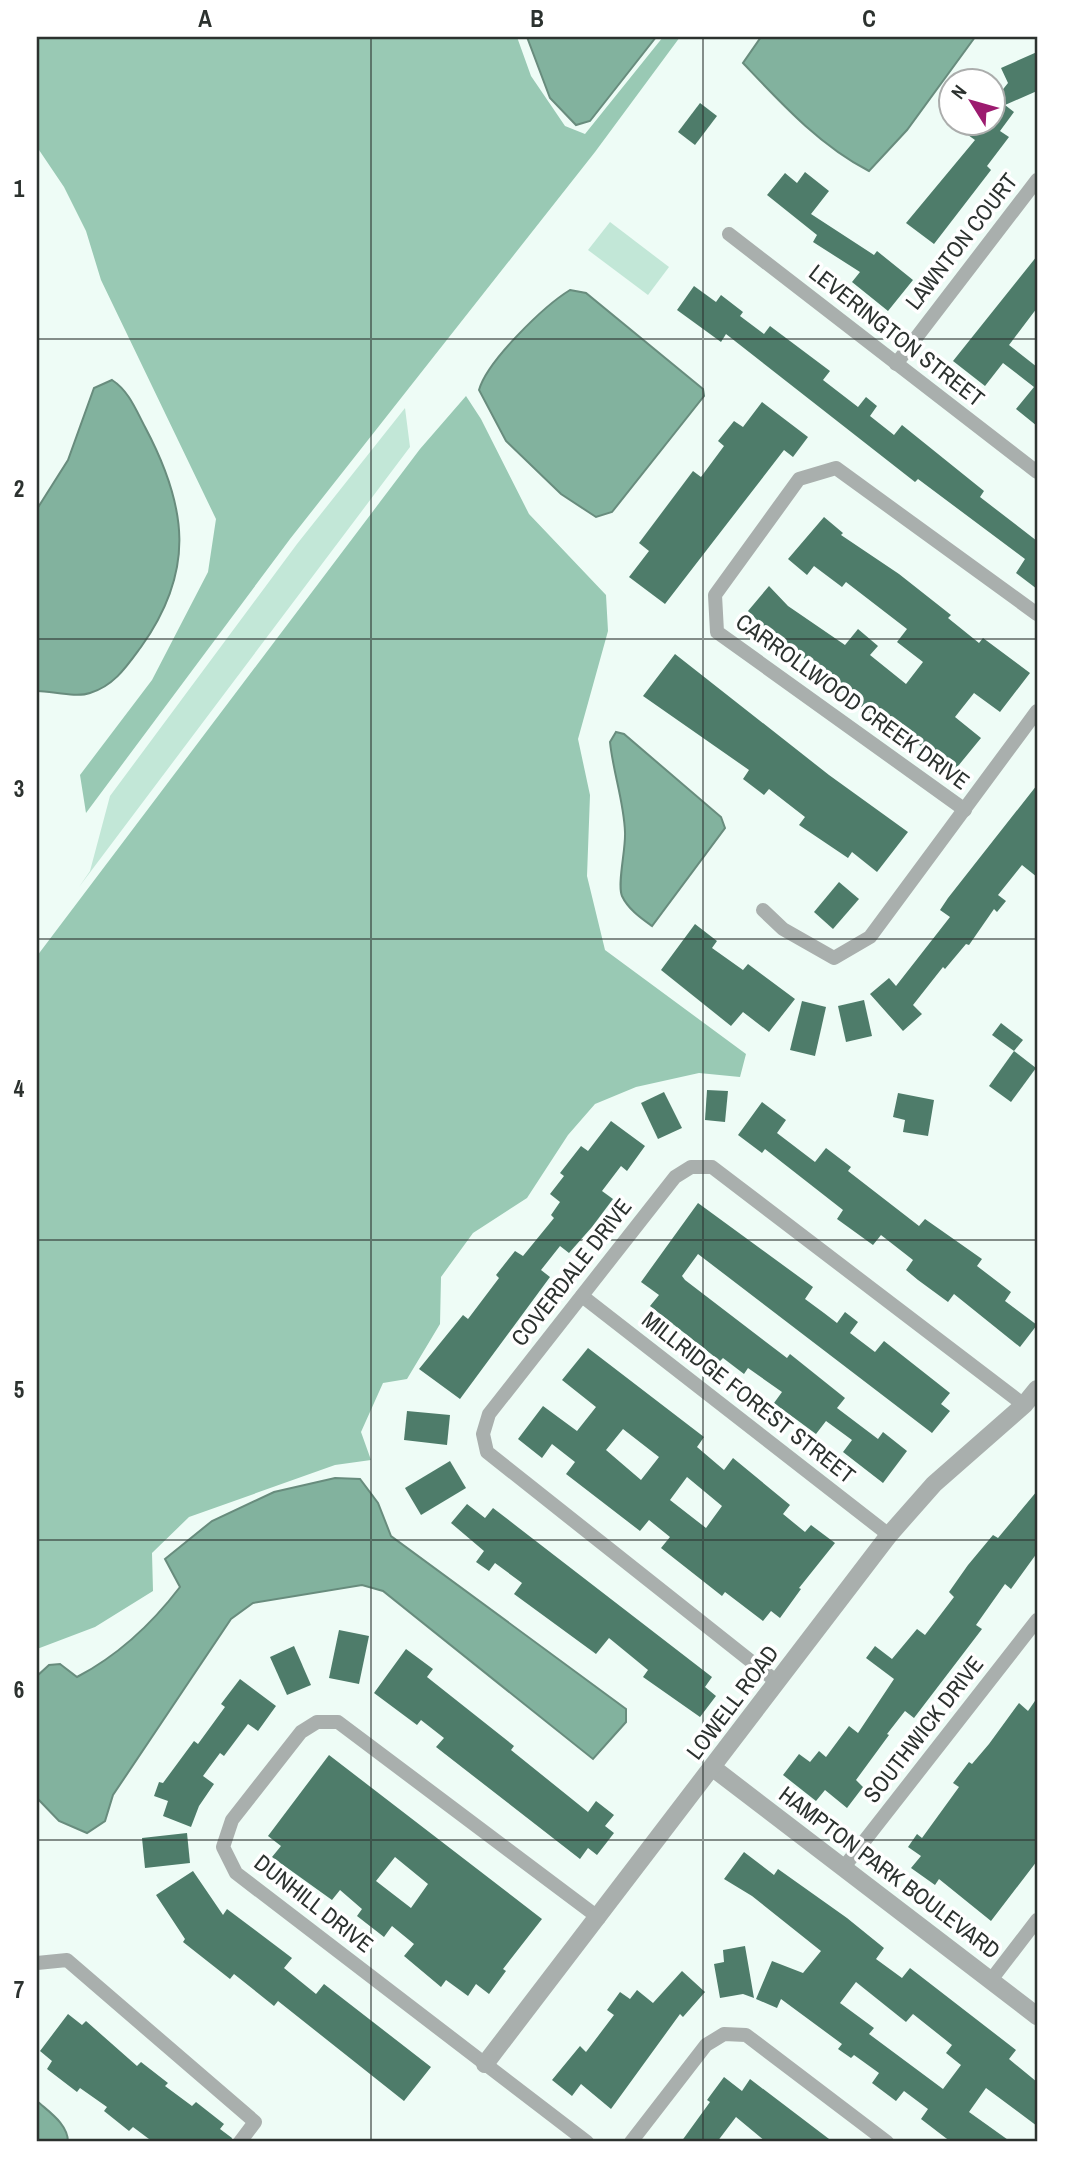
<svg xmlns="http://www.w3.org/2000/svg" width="1074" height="2179" font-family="'Archivo Narrow',sans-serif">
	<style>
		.green { fill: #c2e7d7 }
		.forest { fill: #99c9b4 }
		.water { fill: #82b29e; stroke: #688c7d; stroke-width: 2 }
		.building { fill: #4e7c6a; fill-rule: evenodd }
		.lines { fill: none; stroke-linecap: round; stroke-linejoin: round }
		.minor { stroke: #a9afad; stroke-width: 14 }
		.tertiary { stroke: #a9afad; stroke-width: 18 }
		.grid { fill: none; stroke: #2c322f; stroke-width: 2; stroke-opacity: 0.55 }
		.labels { text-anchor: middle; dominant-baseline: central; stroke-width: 7; stroke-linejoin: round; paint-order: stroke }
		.street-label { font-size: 23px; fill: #2c322f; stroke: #fff }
		.neatline { fill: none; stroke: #2c322f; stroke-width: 2.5 }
		.grid-label { font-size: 23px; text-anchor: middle; font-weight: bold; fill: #2c322f }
	</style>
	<rect width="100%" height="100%" fill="#eefcf6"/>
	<g class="green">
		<polygon points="610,222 669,267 648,295 588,250"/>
		<polygon points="405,408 410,447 79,887 90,871 110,796 297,544"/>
	</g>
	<g class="forest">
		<polygon points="37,37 517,37 531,76 565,126 585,134 663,37 680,37 595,152 290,539 86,813 80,775 152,680 208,572 216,519 101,280 86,231 64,187 37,147"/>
		<polygon points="466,396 481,419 529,514 606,595 608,631 578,739 590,795 587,876 605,950 746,1054 740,1077 699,1073 636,1087 595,1104 568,1135 527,1198 473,1233 441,1277 440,1324 407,1379 383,1383 361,1432 371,1460 335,1465 189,1517 152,1553 153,1591 95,1627 37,1649 37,956 420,449"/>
	</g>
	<g class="water">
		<polygon points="527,37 656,37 590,121 576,125 550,98"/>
		<path d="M761,37H975L907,130L869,171C819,145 781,103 743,63Z"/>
		<path d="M570,290L586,293L703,389L704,396L612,512L596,517L561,494L506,441L479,390C487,361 544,306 570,290Z"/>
		<path d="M112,380C129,391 136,410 145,427C188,508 195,571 141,647C127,666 114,686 90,693C76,698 52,691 37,691V509L68,460L94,388Z"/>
		<path d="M616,732L624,734L721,817L725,828L652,926C641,918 628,909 622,896C617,884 626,849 625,832C624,802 613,772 610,742Z"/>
		<path d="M335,1478L360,1479L378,1503L391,1536L626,1709V1722L593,1759L383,1591L362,1585L253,1603L231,1619L113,1795L105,1821L87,1833L59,1821L37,1798V1676L49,1665L60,1664L77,1677C119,1655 151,1625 180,1587L165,1559L212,1521L274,1492Z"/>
		<path d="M37,2101C49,2112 68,2124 68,2142H37Z"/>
	</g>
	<g class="building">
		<polygon points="1037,52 1037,91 1005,105 1014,112 1000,131 1009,137 987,166 991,170 934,244 906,223 975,140 968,135 977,122 993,122 993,96 996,98 1008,83 1001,68"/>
		<polygon points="700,103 717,116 695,145 678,132"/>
		<polygon points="805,172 829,191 811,214 874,255 877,251 913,280 888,311 852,282 860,272 813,242 817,235 767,195 785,173 797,183"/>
		<polygon points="1037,256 1037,308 1009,345 1037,367 1037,426 1016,409 1034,387 1003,363 985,386 953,361"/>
		<polygon points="694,286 716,302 721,295 743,312 740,316 764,334 770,326 830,371 823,380 858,407 866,397 877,406 870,416 894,435 902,425 984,491 980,497 1037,541 1037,589 1016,573 1025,559 918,479 915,482 726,334 721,342 677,310"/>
		<polygon points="762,402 808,437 793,457 784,450 665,604 629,577 649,551 639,543 693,471 701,477 724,446 718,441 734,421 743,427"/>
		<polygon points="824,517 843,533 841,535 899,574 951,615 948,618 979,643 983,638 1030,673 1000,712 974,693 955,717 981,738 954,771 902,732 898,736 821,675 823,672 771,634 748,611 769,586 788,606 845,645 858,629 878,646 870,655 906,684 923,662 897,642 907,629 846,582 842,587 814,566 807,575 788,559"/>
		<polygon points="675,654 829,775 908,832 877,872 852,852 848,858 799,825 805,817 769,789 764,795 743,779 749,770 643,696"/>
		<polygon points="1037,785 1037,877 1022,865 998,895 1006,901 997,912 994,909 969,945 966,944 945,969 943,967 913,1005 922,1014 903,1031 870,994 889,978 896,986 950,917 940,910 948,898"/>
		<polygon points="839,882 859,899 833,929 814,912"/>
		<polygon points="695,924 717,941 712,948 743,970 748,964 795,999 769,1032 743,1012 731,1026 661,970"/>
		<polygon points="864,1000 872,1036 846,1042 838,1006"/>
		<polygon points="802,1001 826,1007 815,1056 790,1050"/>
		<polygon points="1001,1023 1023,1040 1014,1051 992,1035"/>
		<polygon points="1014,1051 1036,1068 1011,1102 989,1086"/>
		<polygon points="707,1090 728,1091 725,1122 705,1120"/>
		<polygon points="664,1092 682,1128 658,1139 641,1103"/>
		<polygon points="898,1093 934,1100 928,1136 903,1132 905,1120 893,1117"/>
		<polygon points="762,1102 786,1120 777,1133 815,1162 826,1148 851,1167 848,1171 919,1226 925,1219 982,1259 977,1266 1011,1292 1005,1301 1037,1325 1020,1347 954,1294 948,1302 918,1280 906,1270 913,1260 881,1235 873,1245 837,1219 843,1210 765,1149 762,1153 738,1135"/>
		<polygon points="611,1121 645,1146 627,1171 621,1166 602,1191 613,1199 592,1227 569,1253 560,1246 541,1270 550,1277 460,1399 419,1369 463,1315 468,1319 499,1278 496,1275 515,1251 523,1256 554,1218 551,1215 560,1202 550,1194 564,1176 560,1173 581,1146 588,1151"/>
		<polygon points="698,1203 813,1287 805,1299 824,1313 837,1323 845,1312 858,1322 850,1333 875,1352 884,1341 950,1393 941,1404 950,1411 932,1433 698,1254 682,1276 685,1280 787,1358 790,1354 845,1398 837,1408 878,1439 883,1432 907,1451 883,1483 843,1452 852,1440 826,1421 816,1434 774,1403 782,1392 748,1368 744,1374 723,1358 720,1361 650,1306 659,1295 641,1282"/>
		<path d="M588,1348L704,1437L697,1447L724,1470L733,1458L790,1505L783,1514L805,1532L811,1525L835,1543L799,1588L801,1589L780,1618L771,1611L763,1621L725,1592L722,1596L661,1548L670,1537L649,1520L640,1531L566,1474L575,1462L552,1444L542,1458L518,1439L543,1406L577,1431L596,1407L562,1380ZM623,1429L659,1457L641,1480L606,1450ZM687,1477L722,1506L706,1528L670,1500Z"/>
		<polygon points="407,1411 450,1415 447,1445 404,1440"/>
		<polygon points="450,1461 466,1488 421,1515 405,1488"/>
		<polygon points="1037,1491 1037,1553 1011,1589 1005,1584 976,1625 982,1629 914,1718 905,1711 887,1734 889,1735 856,1780 863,1787 847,1808 825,1790 816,1801 783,1775 799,1754 810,1762 819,1751 826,1757 849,1726 858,1733 894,1679 866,1658 875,1646 892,1659 917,1629 925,1635 954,1597 949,1592 968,1565 993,1535 998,1538"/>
		<polygon points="467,1504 485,1518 493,1508 712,1677 705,1687 716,1696 700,1717 643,1677 648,1670 609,1638 596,1654 514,1594 522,1583 495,1563 489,1571 476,1562 484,1551 451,1523"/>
		<polygon points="339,1630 369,1636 359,1684 329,1678"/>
		<polygon points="294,1646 311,1685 287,1695 270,1657"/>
		<polygon points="406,1649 433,1669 427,1677 514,1746 511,1750 588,1812 596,1801 614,1815 605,1826 614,1833 597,1855 588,1848 580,1859 436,1747 444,1738 421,1720 417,1725 374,1693"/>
		<polygon points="240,1679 276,1706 258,1731 248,1724 224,1756 220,1753 203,1776 214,1784 199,1806 191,1827 163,1816 168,1801 154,1796 159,1782 163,1783 194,1741 198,1744 225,1707 221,1704"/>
		<polygon points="1037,1698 1037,1861 991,1921 939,1879 935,1885 911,1868 921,1856 908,1847 917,1834 922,1838 959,1787 953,1783 969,1762 972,1764 989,1744 1019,1703 1028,1711"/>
		<path d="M329,1755L542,1919L503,1969L506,1971L489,1994L476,1984L468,1996L446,1980L441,1987L404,1956L414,1944L392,1926L384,1937L357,1916L362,1909L340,1890L332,1900L272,1857L281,1846L268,1836ZM395,1857L428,1884L411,1908L376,1881Z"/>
		<polygon points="187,1833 190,1863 145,1868 142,1838"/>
		<path d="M744,1852L774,1875L778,1869L847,1918L884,1948L876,1959L902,1978L910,1968L1016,2050L1009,2059L1037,2082V2126L986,2088L969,2112L1011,2142H951L921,2119L928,2109L904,2091L896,2101L872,2083L879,2073L854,2055L851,2058L838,2049L842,2044L781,1999L777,2008L756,1999L772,1961L803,1973L821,1951L752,1896L724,1879ZM856,1982L906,2022L913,2014L952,2045L946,2053L961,2065L943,2089L869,2034L874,2028L840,2003Z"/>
		<polygon points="193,1871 223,1915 227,1909 292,1958 284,1968 316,1994 324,1984 431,2067 404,2101 278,2001 274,2006 234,1974 230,1979 183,1942 185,1939 156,1895"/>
		<polygon points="745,1946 754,1998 743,1994 720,1998 714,1964 724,1962 723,1950"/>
		<polygon points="682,1971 705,1992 683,2017 680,2014 611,2109 581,2084 572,2096 552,2080 580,2046 586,2052 614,2015 607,2010 620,1992 630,1999 637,1990 653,2003"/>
		<polygon points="68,2014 82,2025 86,2021 137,2066 141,2062 168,2083 165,2086 192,2106 196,2102 224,2124 220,2129 232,2138 231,2142 153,2142 133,2127 129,2131 104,2111 107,2107 80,2088 77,2092 47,2069 52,2061 40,2051"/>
		<polygon points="724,2077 742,2091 750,2079 833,2142 766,2142 736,2117 717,2142 681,2142 710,2102 707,2100"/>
	</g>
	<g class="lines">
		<g class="minor">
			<polyline points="729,234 1037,472"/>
			<polyline points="896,364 1037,180"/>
			<polyline points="965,810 717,632 715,595 799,479 836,468 1037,614"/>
			<polyline points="763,910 783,929 834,958 870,937 1037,711"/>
			<polyline points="582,1296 889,1535"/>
			<polyline points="777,1682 487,1452 483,1434 489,1414 675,1177 691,1167 712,1167 1024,1405"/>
			<polyline points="844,1867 1037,1620"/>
			<polyline points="37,1963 67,1960 255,2122 240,2142"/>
			<polyline points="991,1980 1037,1920"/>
			<polyline points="587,2142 236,1873 223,1847 232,1820 301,1732 317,1722 338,1722 599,1918"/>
			<polyline points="631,2142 706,2045 724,2034 746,2035 887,2142"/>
		</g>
		<g class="tertiary">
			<polyline points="713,1768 1037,2016"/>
			<polyline points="485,2064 889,1535 934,1484 1024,1405 1037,1389"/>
		</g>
	</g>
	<path class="grid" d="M371,37V2142M703,37V2142M37,339H1037M37,639H1037M37,939H1037M37,1240H1037M37,1540H1037M37,1840H1037"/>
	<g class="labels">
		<g class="street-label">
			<text transform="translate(961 241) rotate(-52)">LAWNTON COURT</text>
			<text transform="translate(897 335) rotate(38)">LEVERINGTON STREET</text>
			<text transform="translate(853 701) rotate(36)">CARROLLWOOD CREEK DRIVE</text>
			<text transform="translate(571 1272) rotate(-52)">COVERDALE DRIVE</text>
			<text transform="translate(749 1397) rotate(38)">MILLRIDGE FOREST STREET</text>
			<text transform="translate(732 1702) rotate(-53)">LOWELL ROAD</text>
			<text transform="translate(923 1729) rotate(-52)">SOUTHWICK DRIVE</text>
			<text transform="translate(890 1872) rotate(37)">HAMPTON PARK BOULEVARD</text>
			<text transform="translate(314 1903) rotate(38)">DUNHILL DRIVE</text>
		</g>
	</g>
	<rect width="1074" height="2179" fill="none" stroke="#ffffff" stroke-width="77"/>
	<g transform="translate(972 102) rotate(307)"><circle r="33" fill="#ffffff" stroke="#abadac" stroke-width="2"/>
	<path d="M0-5L12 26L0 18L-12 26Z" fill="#9c1b6f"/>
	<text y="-10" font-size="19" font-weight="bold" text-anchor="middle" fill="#2c322f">N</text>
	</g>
	<rect x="38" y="38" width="998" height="2102" class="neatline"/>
	<g class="grid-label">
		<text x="205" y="27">A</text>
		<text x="537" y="27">B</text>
		<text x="869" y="27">C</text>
		<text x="19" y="197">1</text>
		<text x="19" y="497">2</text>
		<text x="19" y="797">3</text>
		<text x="19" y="1097">4</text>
		<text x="19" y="1398">5</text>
		<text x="19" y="1698">6</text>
		<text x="19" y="1998">7</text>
	</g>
</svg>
